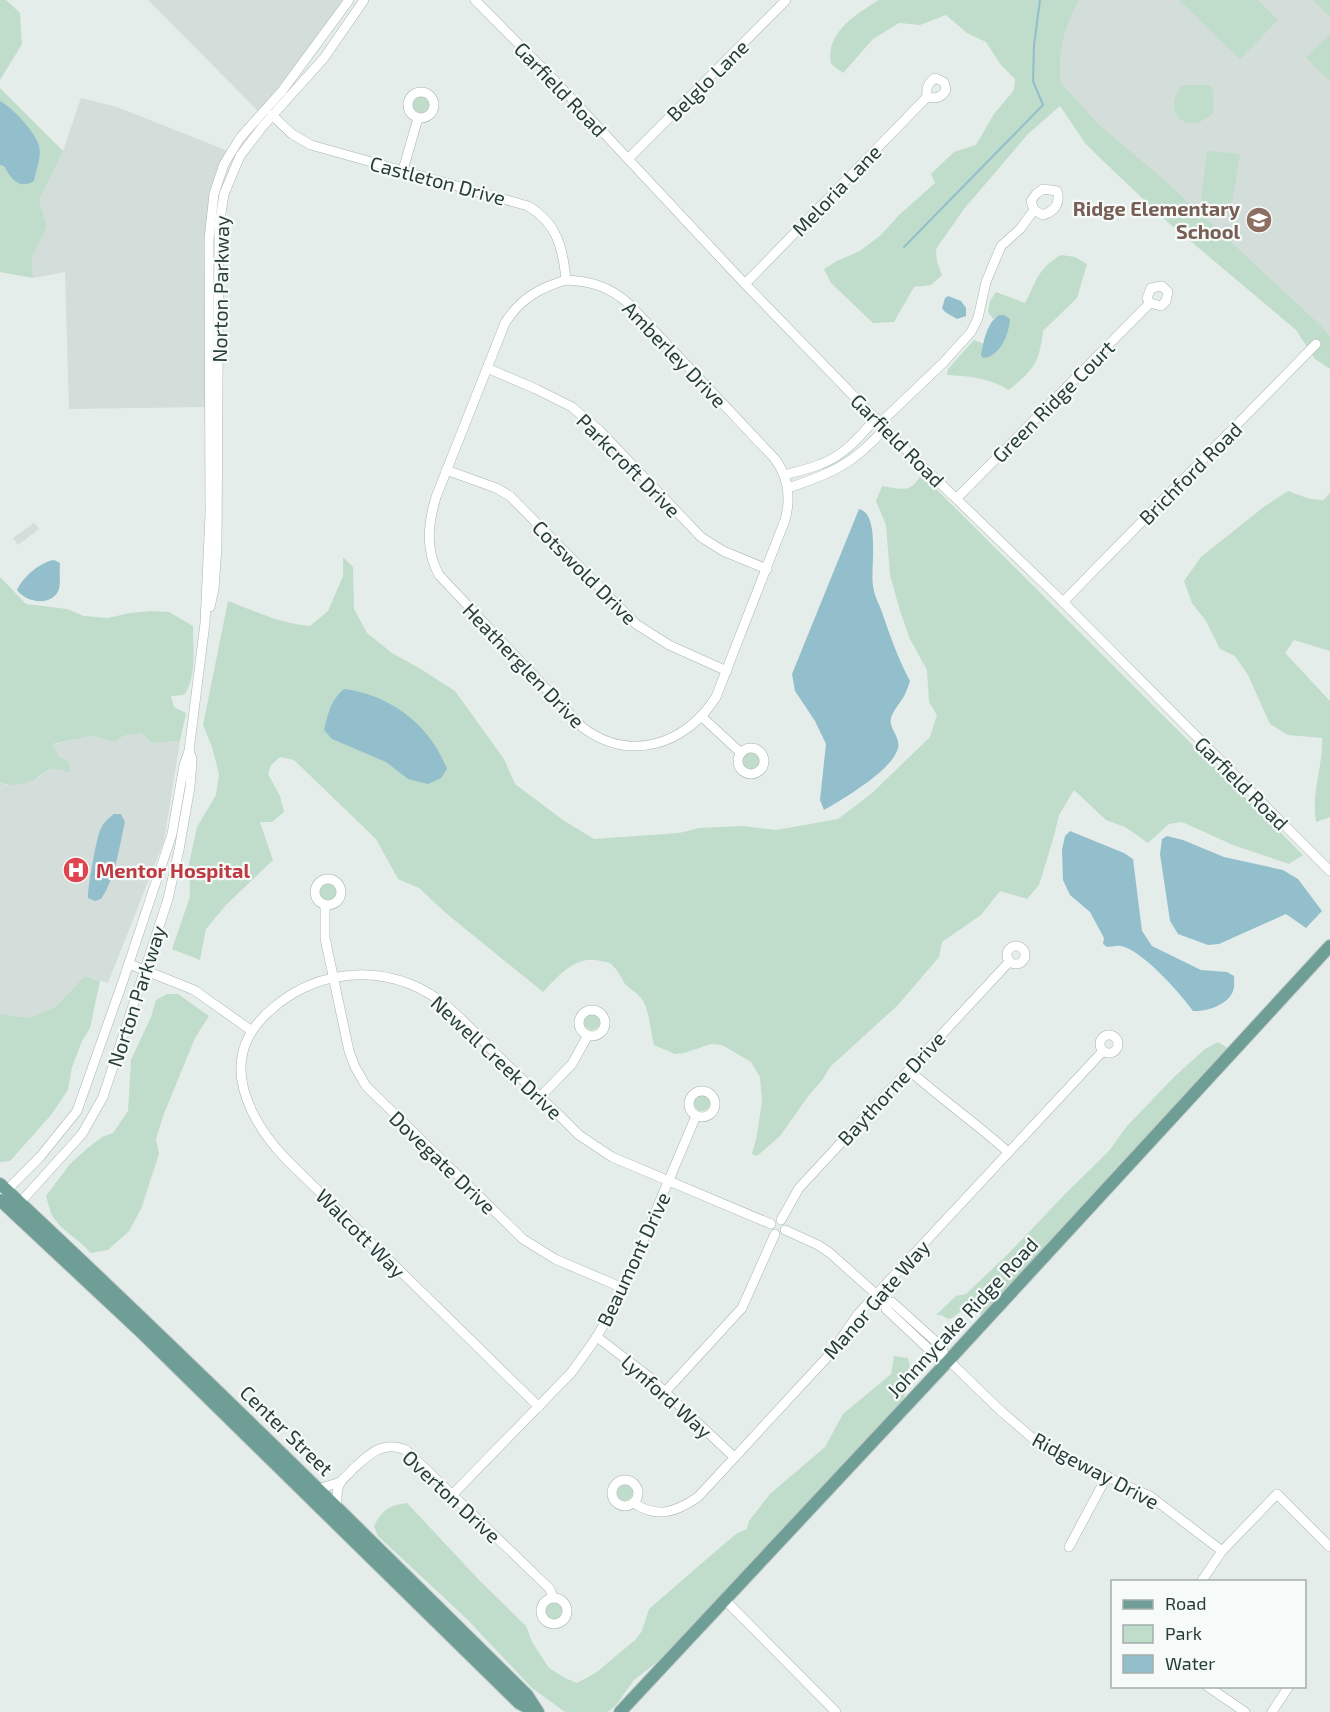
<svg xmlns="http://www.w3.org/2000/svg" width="1330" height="1712" font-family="'Exo 2',sans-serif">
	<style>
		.built { fill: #d3ddd9 }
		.green { fill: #c0dcca }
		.water { fill: #93bfcc }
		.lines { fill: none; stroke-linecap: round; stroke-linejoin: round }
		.stream { stroke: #93bfcc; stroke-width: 2 }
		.minor-casing { stroke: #a8b5b1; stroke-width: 10 }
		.major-casing { stroke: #c2c9c8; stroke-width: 14 }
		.minor { stroke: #fff; stroke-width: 9 }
		.major { stroke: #6e9e95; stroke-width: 12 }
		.labels { text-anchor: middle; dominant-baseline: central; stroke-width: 4.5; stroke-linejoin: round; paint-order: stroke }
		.street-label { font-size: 20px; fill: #263d39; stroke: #f6faf8 }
		.education-label { font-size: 20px; font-weight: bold; fill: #785e54; stroke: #f6faf8; text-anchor: end }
		.health-label { font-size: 20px; font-weight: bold; fill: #be3a42; stroke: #f6faf8; text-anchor: start }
	</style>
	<rect width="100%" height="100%" fill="#e5edea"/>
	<g class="built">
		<polygon points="148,0 346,0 259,112"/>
		<polygon points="1013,0 1330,0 1330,357 996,32"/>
		<polygon points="81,98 117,107 228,151 208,220 205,407 69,409 65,272 33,278 32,257 47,227 39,200 63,151"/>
		<polygon points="34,523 39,529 18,545 13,538"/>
		<polygon points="143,733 152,743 180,741 164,841 108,983 85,976 57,1007 30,1018 0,1014 0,782 6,785 40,777 50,768 69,762 57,756 52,745 91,736 115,742 123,736"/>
	</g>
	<g class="green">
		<polygon points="0,0 6,0 20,13 22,44 0,80"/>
		<path d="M879,0H1079C1063,30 1059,48 1060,82L1099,125L1163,179L1321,326L1330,337V369L1315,359L1296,330L1163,218L1099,157L1085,143L1060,106L1028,134L964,209L936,249L937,262L942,275L931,285L914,287L894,322L873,323L831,283L824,269L837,261L860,251L881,235L899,215L935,183L931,174L954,152L976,145L994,114L1014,90L1015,79L1001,65L986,42L967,33L946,15L920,25L899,23L873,39L843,73L831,64C825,33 855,15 879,0Z"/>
		<polygon points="1179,0 1258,0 1278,20 1240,59"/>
		<polygon points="1313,0 1330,0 1330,17"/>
		<polygon points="1330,34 1330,81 1306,58"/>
		<path d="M1182,85H1208L1213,89V113C1190,136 1159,116 1182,85Z"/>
		<polygon points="0,88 63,151 39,200 47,227 32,257 33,278 0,272"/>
		<circle cx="420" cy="105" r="9"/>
		<polygon points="1207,151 1240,154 1230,214 1200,209"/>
		<path d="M1061,255L1075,257L1087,264L1077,298L1043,331C1039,364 1034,369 1009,390C990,378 969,376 947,375L948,369L974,340L984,344L981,355L999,315L993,319L988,312L990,301L996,292L1025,303C1037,281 1037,269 1061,255Z"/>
		<path d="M921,474L1303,855L1289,864L1233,845L1182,822L1169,824L1148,843L1125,827L1106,820L1074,790L1059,815L1054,836L1039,885L1027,899L1000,891L981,915L942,942L939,957L898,1005L830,1067L823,1079L809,1095L780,1136L757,1156L752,1154L757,1135L762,1101L760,1077L751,1062L722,1045L711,1044L684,1053L675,1054L654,1045C650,1030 650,1008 640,997C636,992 630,989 626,985C621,979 619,971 613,966C610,962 606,962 601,961C576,954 558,976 543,992L447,914L419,888L398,879L376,839L294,760L280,757L271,765L268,774L280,796L284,812L272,822H260L273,860L226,905L206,929L200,960L172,949L190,897L189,864L197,827L216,795L219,774L212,747L203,725L228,601C254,611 282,624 310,626L328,611L343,576V557L353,567L354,609L367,633L392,653L419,668L455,691L504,759L515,784L563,820L594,839L679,833L699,828L742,826L776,830L838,819L871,794L930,737L937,715L929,702L927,670L910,639L900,611L890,575L886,525L876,501L882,486C901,489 912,494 921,474Z"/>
		<path d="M1288,491L1310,499L1323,500L1330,493V651L1294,640L1285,653L1330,701V817L1316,822C1311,793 1323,767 1322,738L1288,735L1270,724L1248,675L1235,656L1220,649L1206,621L1192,603L1184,581L1201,557L1265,506Z"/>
		<path d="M0,577L26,604L67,609L84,616L108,618L130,613L151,611L169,612L193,626C193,648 197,677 184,695L171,696L174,707L186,713L180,741L152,743L142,733L123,736L115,742L91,736L53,744L58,756L69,762L70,772L50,768C37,780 18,790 0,782Z"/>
		<circle cx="751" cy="761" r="9"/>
		<circle cx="328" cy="892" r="8"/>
		<polygon points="85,976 100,981 90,1028 82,1041 72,1067 68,1090 51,1115 10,1161 0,1162 0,1014 30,1018 56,1007"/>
		<path d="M167,994H178L209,1016L195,1038L163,1116L156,1139L159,1154L141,1209L129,1231L108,1250L91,1253C80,1240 59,1229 52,1215C49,1209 48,1202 46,1196L70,1164L89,1147L102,1137L113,1133L128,1111L131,1060L151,1017L156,1000Z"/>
		<circle cx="592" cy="1022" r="8"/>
		<polygon points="1218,1042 1231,1050 984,1317 968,1306 952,1318 948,1319 941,1315 936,1315 956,1296 966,1294 1009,1253 1066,1193 1109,1151 1127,1126 1174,1077 1205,1049"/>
		<circle cx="702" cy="1103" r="8"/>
		<path d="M894,1356L908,1358L911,1372L902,1405L821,1487L789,1524L662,1658L634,1680L616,1705L608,1712H565L532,1688L468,1620L378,1536L374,1526C382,1510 390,1505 407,1503L480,1581L526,1626L532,1642L549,1668L565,1678L577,1683L597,1672L635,1640L642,1631L649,1609L716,1551L736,1534L747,1529L749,1521L770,1494L825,1447L843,1414L891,1374Z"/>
		<circle cx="624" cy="1492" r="9"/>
		<circle cx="554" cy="1611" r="9"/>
	</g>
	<g class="water">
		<path d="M0,101C13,108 32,129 38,143C43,154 36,170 34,181C19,190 11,179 4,166L0,165Z"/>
		<polygon points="948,296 961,301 966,308 966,316 957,319 945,312 942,308 945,298"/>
		<path d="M999,315H1004L1010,319C1009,334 1000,357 983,358L981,355C984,341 986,324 999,315Z"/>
		<path d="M859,509C881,514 870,569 873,586C874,595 879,604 882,612C890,636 898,658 910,681C908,687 906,693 903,698C899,704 893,711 891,718C888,728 901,737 898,748C893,770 843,799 824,810L820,800L826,744L815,721L795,691L792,674Z"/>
		<path d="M54,560L60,563C59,571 61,582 59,589C53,607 26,603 17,590C23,577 40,562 54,560Z"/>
		<path d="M344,689C391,695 430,725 447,769L441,778L428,784L408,779L386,762L332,739L324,730C328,714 331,699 344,689Z"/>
		<path d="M114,814H121L125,822C119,847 116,877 101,899L95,901L88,898C87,891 97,834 101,828C104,822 109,818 114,814Z"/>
		<path d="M1070,831L1124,853L1133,859L1142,931L1152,946L1201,970L1227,972L1234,976C1234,981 1235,986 1233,991C1228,1005 1206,1012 1193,1011C1181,994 1142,950 1121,946C1116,945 1111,947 1107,947L1103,944L1104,938L1090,912L1070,895L1063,880L1062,850L1065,836Z"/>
		<polygon points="1167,836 1183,840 1224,857 1283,870 1298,879 1322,911 1306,928 1286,914 1219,944 1208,945 1178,934 1170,921 1160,854 1162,839"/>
	</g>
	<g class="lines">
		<polyline class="stream" points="904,247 1043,105 1033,81 1034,45 1040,0"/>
		<defs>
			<g id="minor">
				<polyline points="475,0 556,82 745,284 909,453 1063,602 1330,871"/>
				<circle cx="421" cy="105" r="13"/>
				<path d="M272,115L292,134L311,145L528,206C557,223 563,248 566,280"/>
				<polyline points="628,159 786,0"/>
				<polyline points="403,170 418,118"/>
				<path d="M566,280C591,281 610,287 629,304L775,459C789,478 791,498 785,520L716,697C686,745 629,763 582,727L439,575C425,549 428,524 436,497L505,323C520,299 539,288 566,280Z"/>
				<path d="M745,284L927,97C936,99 941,98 946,90L944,82L935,78C928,83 926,87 927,97"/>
				<polyline points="487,368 536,389 572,407 600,431 701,537 723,551 767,569"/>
				<path d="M880,423L943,363L971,332L978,318L986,282L1001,246L1020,229L1034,210L1043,215C1055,211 1061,203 1057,191L1043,189L1036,194L1031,201L1034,210"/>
				<polyline points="446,470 496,488 510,496 636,624 669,645 727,671"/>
				<path d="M784,475C796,472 809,469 821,464C844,456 860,436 876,418"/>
				<path d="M788,488C832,473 853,465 885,428"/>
				<polyline points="957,498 1150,303 1161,306 1166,301 1168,292 1162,286 1151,288 1147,298 1150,303"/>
				<polyline points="1063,602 1316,344"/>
				<polyline points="210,607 214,589 217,547 219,226 224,194 240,156 263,126 324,58 364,0"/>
				<polyline points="702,717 741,753"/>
				<circle cx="751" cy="761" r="13"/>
				<circle cx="328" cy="892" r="13"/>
				<polyline points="325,905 325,938 349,1051 355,1067 366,1086 523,1239 555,1259 623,1288"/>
				<circle cx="1016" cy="955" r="9"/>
				<polyline points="129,964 194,990 252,1031"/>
				<circle cx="592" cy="1023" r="13"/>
				<circle cx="1109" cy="1044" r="9"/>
				<path d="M909,1070C941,1099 976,1123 1008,1152"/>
				<circle cx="702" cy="1104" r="13"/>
				<polyline points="540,1097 572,1064 588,1035"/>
				<polyline points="4,1193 40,1157 77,1111 123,981 172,834 184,765 189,751 205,623 210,514 209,239 214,194 224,164 240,138 282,91 349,0"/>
				<polyline points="17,1206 82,1134 103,1097 168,899 179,850 190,787 192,759 189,751"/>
				<polyline points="781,1220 799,1188 1009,962"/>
				<polyline points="785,1230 818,1245 830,1253 887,1304 886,1309 935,1355 943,1355 943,1348 892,1302 887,1304"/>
				<polyline points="597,1337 648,1376 734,1457"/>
				<polyline points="943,1355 1001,1411 1037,1442 1080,1465 1150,1496 1222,1551"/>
				<polyline points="665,1392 742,1308 775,1234"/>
				<path d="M539,1407L288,1161C262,1135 233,1091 243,1052C247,1034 260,1019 273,1008C311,975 363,966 410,984C444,997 469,1027 494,1052C522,1079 551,1107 579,1135L612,1157L771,1224"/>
				<circle cx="625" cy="1493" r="13"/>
				<polyline points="318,1489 341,1482"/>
				<polyline points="453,1494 571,1373 592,1344 616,1305 696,1116"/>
				<path d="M634,1503C657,1519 676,1512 698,1497L831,1353L858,1314L1103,1051"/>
				<path d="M337,1507C337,1499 336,1490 340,1483C343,1478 349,1474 353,1469C369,1454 383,1440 406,1450L550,1589L553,1598"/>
				<polyline points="1069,1547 1107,1476"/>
				<polyline points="1201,1582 1222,1551 1277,1494 1330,1547"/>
				<circle cx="554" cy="1611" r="13"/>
				<polyline points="725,1600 836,1712"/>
				<polyline points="1207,1686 1245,1712"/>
				<polyline points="1272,1712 1289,1686"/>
			</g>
			<g id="major">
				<path d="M0,1184C179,1351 353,1523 527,1695L538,1712"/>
				<polyline points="0,1200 141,1332 519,1703 536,1712"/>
				<polyline points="620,1712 949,1360 1330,946"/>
			</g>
		</defs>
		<use href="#minor" class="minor-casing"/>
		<use href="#major" class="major-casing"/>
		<use href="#minor" class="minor"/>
		<use href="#major" class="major"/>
	</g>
	<defs>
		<symbol id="school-disc" viewBox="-11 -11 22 22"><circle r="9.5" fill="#8d6e63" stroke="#f6faf8"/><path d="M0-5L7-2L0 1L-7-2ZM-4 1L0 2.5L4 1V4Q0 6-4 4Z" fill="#fff"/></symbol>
		<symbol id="hospital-disc" viewBox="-11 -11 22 22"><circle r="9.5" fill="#e0444e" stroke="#f6faf8"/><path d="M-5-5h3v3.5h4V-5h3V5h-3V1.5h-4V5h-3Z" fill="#fff"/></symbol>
	</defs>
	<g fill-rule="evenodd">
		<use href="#school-disc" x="1244" y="205" width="30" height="30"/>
		<use href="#hospital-disc" x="61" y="855" width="30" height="30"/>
	</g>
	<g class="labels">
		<g class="street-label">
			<text transform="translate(707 80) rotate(-45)">Belglo Lane</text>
			<text transform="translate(561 89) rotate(46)">Garfield Road</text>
			<text transform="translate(438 180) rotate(15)">Castleton Drive</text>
			<text transform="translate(836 190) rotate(-46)">Meloria Lane</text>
			<text transform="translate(220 289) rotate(-89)">Norton Parkway</text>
			<text transform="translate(675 354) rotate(46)">Amberley Drive</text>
			<text transform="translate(1053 401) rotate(-45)">Green Ridge Court</text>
			<text transform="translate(898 440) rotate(45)">Garfield Road</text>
			<text transform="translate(629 465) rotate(45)">Parkcroft Drive</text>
			<text transform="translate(1190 473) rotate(-45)">Brichford Road</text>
			<text transform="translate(585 572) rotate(45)">Cotswold Drive</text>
			<text transform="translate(524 665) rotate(46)">Heatherglen Drive</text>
			<text transform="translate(1242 783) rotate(45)">Garfield Road</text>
			<text transform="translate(136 996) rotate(-72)">Norton Parkway</text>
			<text transform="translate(497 1057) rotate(43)">Newell Creek Drive</text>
			<text transform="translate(891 1088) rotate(-47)">Baythorne Drive</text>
			<text transform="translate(443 1162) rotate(44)">Dovegate Drive</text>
			<text transform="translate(361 1233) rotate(45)">Walcott Way</text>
			<text transform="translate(633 1259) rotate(-65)">Beaumont Drive</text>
			<text transform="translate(876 1299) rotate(-49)">Manor Gate Way</text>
			<text transform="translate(962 1317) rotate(-47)">Johnnycake Ridge Road</text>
			<text transform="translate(667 1396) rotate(42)">Lynford Way</text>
			<text transform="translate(287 1430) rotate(44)">Center Street</text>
			<text transform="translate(1096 1470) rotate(28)">Ridgeway Drive</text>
			<text transform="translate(452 1496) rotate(43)">Overton Drive</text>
		</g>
		<g class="education-label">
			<text x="1240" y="208">Ridge Elementary<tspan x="1240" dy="23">School</tspan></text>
		</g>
		<g class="health-label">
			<text x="96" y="870">Mentor Hospital</text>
		</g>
	</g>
	<rect x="1111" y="1580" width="195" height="108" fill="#f6faf8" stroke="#a3aeac" stroke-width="1.5"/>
	<rect x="1123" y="1600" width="30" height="9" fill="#6e9e95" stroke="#a3aeac" stroke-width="1.5"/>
	<text x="1165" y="1610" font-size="18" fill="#263d39">Road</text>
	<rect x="1123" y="1625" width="30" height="18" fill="#c0dcca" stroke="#a3aeac" stroke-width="1.5"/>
	<text x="1165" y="1640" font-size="18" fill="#263d39">Park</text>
	<rect x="1123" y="1655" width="30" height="18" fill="#93bfcc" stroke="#a3aeac" stroke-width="1.5"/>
	<text x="1165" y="1670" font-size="18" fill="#263d39">Water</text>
</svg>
